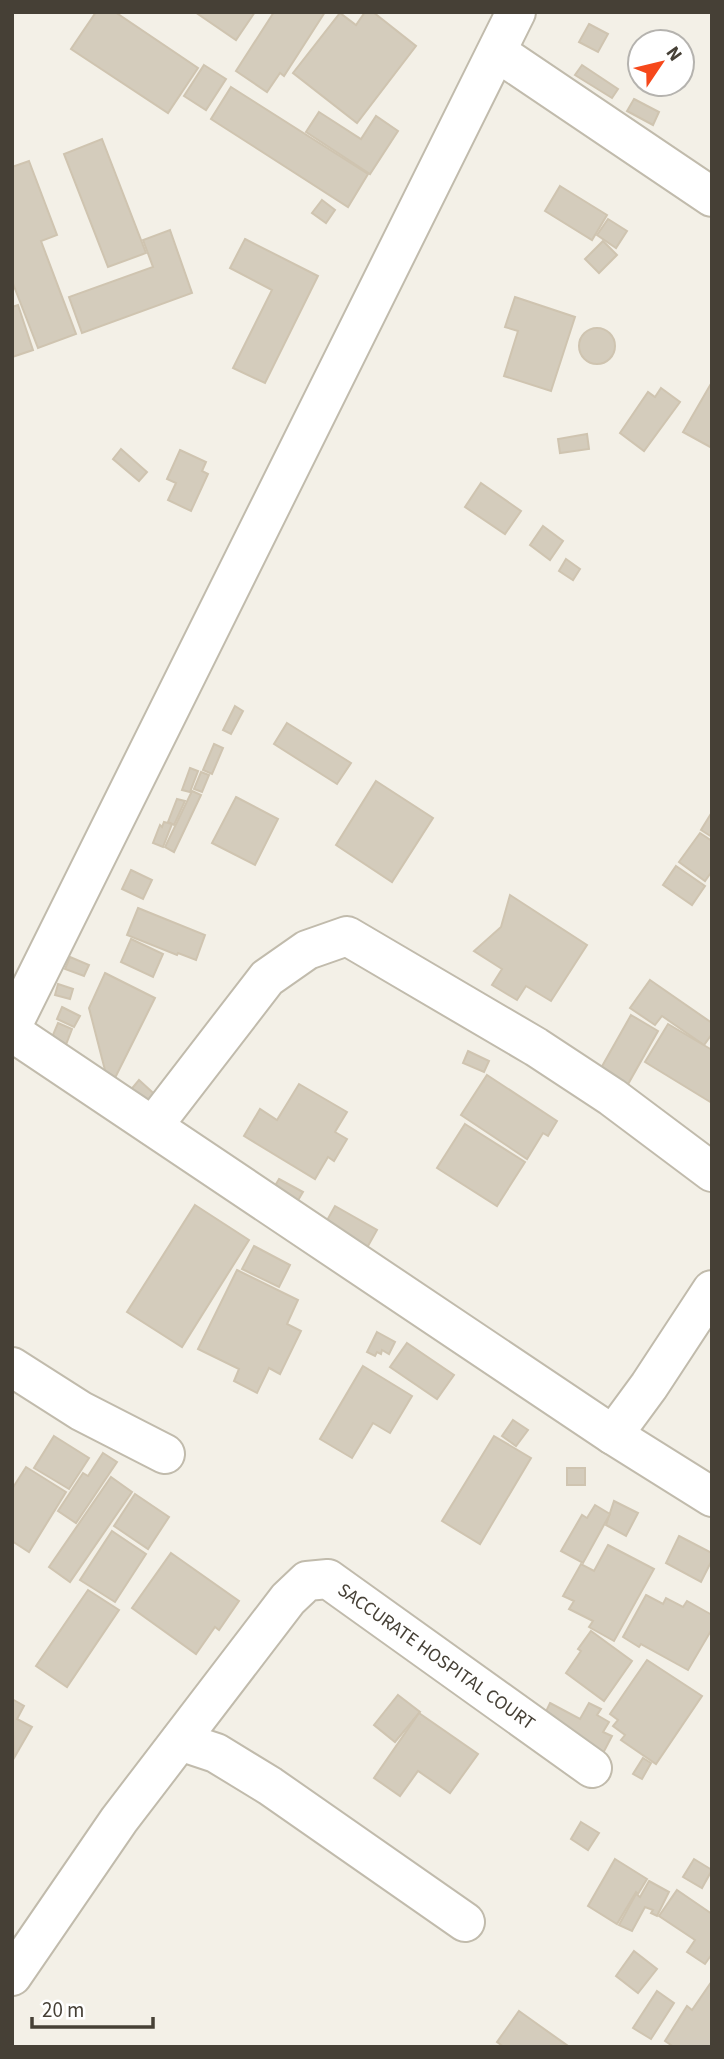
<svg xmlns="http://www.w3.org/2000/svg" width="724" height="2059" font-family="'Source Sans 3',sans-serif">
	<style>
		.building { fill: #d4ccbc; stroke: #cfc4b0; stroke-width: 2 }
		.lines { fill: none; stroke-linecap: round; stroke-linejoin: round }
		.minor-casing { stroke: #c1bbac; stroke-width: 42 }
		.minor { stroke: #fff; stroke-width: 38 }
		.labels { text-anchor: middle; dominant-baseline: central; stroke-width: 7; stroke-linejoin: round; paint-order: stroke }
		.street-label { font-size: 19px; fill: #464036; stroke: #fff }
	</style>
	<rect width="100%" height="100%" fill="#f3f0e7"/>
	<g class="building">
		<polygon points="96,12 115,12 198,68 168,113 71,49"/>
		<polygon points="195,12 255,12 236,40"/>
		<polygon points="274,12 325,12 284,76 280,73 267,92 236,71"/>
		<polygon points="365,12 373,12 416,46 357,123 293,73 340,13 356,25"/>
		<polygon points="589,24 608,34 598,52 579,42"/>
		<polygon points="204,65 226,79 206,110 184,96"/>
		<polygon points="582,65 618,89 612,98 575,75"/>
		<polygon points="231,87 368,174 348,207 211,119"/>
		<polygon points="634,99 659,112 653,125 627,111"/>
		<polygon points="319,112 361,139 376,116 398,131 370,174 306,132"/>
		<polygon points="102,139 146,253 108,267 64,154"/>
		<polygon points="29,161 57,235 41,241 76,334 38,348 12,281 12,167"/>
		<polygon points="560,186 607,215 592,240 545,211"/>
		<polygon points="322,200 335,210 326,223 312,213"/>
		<polygon points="608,219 627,231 616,248 597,235"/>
		<polygon points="170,230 192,293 82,333 69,297 153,267 143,240"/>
		<polygon points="245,239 318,276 265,383 233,368 272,290 230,268"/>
		<polygon points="603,241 617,255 599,273 585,259"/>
		<polygon points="515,297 575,317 551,391 504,376 518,331 505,327"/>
		<polygon points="18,305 33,350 12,357 12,307"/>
		<circle cx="597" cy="346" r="18"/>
		<polygon points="712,382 712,448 683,432"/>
		<polygon points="661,388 680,402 644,451 620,433 648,392 655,397"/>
		<polygon points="587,434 589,449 560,453 558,439"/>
		<polygon points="121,449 147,472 139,481 113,459"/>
		<polygon points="180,450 206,462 202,471 208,474 191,511 168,500 176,483 167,479"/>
		<polygon points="481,483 521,511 505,534 465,507"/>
		<polygon points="543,526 563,541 550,560 530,545"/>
		<polygon points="566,559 580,569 573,580 559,571"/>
		<polygon points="235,706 243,711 231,734 223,730"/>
		<polygon points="287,723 351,763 337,784 274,744"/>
		<polygon points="214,744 223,748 212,774 203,770"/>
		<polygon points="190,768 198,771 190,792 182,790"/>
		<polygon points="201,772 209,775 202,792 194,789"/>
		<polygon points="376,781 433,818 392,882 336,845"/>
		<polygon points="192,791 201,795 174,852 165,847"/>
		<polygon points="236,797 278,819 255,865 212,843"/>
		<polygon points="177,799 185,801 174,825 168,822"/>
		<polygon points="712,812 712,837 701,830"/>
		<polygon points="164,822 172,824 163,847 153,843 160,825 162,827"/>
		<polygon points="700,833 712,841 712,876 710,874 705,881 679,862"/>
		<polygon points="676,866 705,886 692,905 663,885"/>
		<polygon points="131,870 152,880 143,899 122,889"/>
		<polygon points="510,895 587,945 551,1001 526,986 517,1000 492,985 502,969 474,951 501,927"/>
		<polygon points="138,908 205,935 196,960 178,953 177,955 127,935"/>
		<polygon points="131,939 163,954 153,977 121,962"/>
		<polygon points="70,957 89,965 84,976 65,969"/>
		<polygon points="105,973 155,998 115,1078 106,1074 89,1008"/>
		<polygon points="650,980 712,1023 712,1034 704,1045 662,1016 655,1025 630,1008"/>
		<polygon points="58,984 73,989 70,999 55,995"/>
		<polygon points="62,1007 80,1016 74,1027 57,1019"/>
		<polygon points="631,1015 658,1031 623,1093 596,1077"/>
		<polygon points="58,1023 72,1029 62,1055 47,1049"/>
		<polygon points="668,1024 712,1050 712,1103 645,1062"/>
		<polygon points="468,1051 489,1061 484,1072 463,1063"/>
		<polygon points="487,1075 557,1121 548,1136 543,1133 527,1159 461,1115"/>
		<polygon points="139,1080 161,1100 151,1112 128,1093"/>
		<polygon points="299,1084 347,1112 335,1132 347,1139 334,1161 328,1157 315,1179 244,1136 260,1109 277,1120"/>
		<polygon points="465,1124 525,1162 497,1206 437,1168"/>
		<polygon points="279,1179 303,1192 294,1207 270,1194"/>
		<polygon points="195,1205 249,1240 182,1347 127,1312"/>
		<polygon points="335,1206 377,1230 363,1255 321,1231"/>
		<polygon points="254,1246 290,1265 279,1287 242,1269"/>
		<polygon points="237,1270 298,1300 287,1324 301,1331 280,1374 269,1368 257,1393 234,1381 239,1369 198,1349"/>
		<polygon points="377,1332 395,1342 389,1354 382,1350 381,1354 377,1352 375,1356 367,1352"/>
		<polygon points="407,1343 454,1375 437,1399 390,1367"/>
		<polygon points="363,1366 412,1396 390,1433 373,1423 352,1458 320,1439"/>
		<polygon points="513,1420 528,1430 516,1446 502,1436"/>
		<polygon points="54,1436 89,1458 69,1489 34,1468"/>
		<polygon points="494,1436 531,1458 480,1544 442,1521"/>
		<polygon points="103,1453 117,1462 76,1523 58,1511 83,1473 88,1476"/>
		<polygon points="26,1467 66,1492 29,1552 12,1541 12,1489"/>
		<rect x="567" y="1468" width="18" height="17"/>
		<polygon points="111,1477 132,1492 70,1582 49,1567"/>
		<polygon points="135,1494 169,1517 148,1549 114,1526"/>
		<polygon points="614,1501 638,1513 626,1536 606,1525"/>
		<polygon points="595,1505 610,1514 583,1563 561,1551 582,1515 587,1518"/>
		<polygon points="112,1531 146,1554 115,1602 80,1580"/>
		<polygon points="679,1536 712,1553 712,1560 701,1582 666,1563"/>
		<polygon points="608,1545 654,1569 614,1641 589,1627 593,1621 569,1609 574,1601 563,1596 581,1564 594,1571"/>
		<polygon points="171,1553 239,1601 219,1630 215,1627 196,1654 132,1608"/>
		<polygon points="88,1590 119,1610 67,1687 36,1666"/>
		<polygon points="646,1595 663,1604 666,1598 683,1607 687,1601 712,1615 712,1629 688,1670 641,1644 639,1647 623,1637"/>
		<polygon points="591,1631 632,1661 604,1701 566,1673 581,1651 578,1649"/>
		<polygon points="647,1660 702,1696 656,1764 621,1740 625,1735 613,1726 618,1720 610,1714"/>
		<polygon points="398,1695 420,1712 395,1742 374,1725"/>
		<polygon points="12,1699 24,1706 17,1719 32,1727 14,1758"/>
		<polygon points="550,1703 580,1719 589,1703 601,1709 597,1715 609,1722 603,1732 612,1736 599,1761 538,1728"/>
		<polygon points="419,1713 478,1754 450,1793 418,1771 400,1796 374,1778"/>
		<polygon points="643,1758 651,1763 642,1779 633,1774"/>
		<polygon points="581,1822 599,1833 588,1850 571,1839"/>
		<polygon points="615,1859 647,1879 638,1894 636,1892 617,1924 588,1906"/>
		<polygon points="694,1859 712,1870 702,1888 683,1877"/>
		<polygon points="649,1881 669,1892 657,1916 651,1913 653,1910 645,1907 632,1931 619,1925 636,1894 640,1897"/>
		<polygon points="677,1890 712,1914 712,1954 705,1964 687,1952 695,1940 659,1916"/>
		<polygon points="634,1951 657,1969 638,1993 616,1976"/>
		<polygon points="712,1981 712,2047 674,2047 665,2041 687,2006 692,2010"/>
		<polygon points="657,1991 674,2003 651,2039 633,2028"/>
		<polygon points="519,2011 568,2046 567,2047 504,2047 497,2042"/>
	</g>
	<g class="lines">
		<defs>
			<g id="minor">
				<polyline points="497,52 712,197"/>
				<polyline points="12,1026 516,12"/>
				<polyline points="12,1032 613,1435 712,1497"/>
				<polyline points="153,1126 267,978 307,950 347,936 536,1047 612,1097 712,1172"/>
				<polyline points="12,1367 81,1411 165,1454"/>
				<polyline points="613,1435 649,1386 712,1290"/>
				<polyline points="180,1741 216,1753 270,1786 465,1922"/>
				<path id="s1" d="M12,1976L119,1820L288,1599L307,1581L328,1579L592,1768"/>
			</g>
		</defs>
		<use href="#minor" class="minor-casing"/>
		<use href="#minor" class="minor"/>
	</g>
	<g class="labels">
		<g class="street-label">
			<text stroke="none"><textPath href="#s1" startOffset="648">SACCURATE HOSPITAL COURT</textPath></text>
		</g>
	</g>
	<rect width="724" height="2059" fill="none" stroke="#464036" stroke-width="28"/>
	<g transform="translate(661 63) rotate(55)"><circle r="33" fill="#ffffff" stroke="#b5b3af" stroke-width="2"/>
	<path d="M0-5L12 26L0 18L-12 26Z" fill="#f6481b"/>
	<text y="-10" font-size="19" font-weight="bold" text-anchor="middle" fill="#464036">N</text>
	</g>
	<path d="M32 2017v10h121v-10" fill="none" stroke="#464036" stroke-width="3.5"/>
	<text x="42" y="2017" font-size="21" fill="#464036" stroke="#ffffff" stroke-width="5" paint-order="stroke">20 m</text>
</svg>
